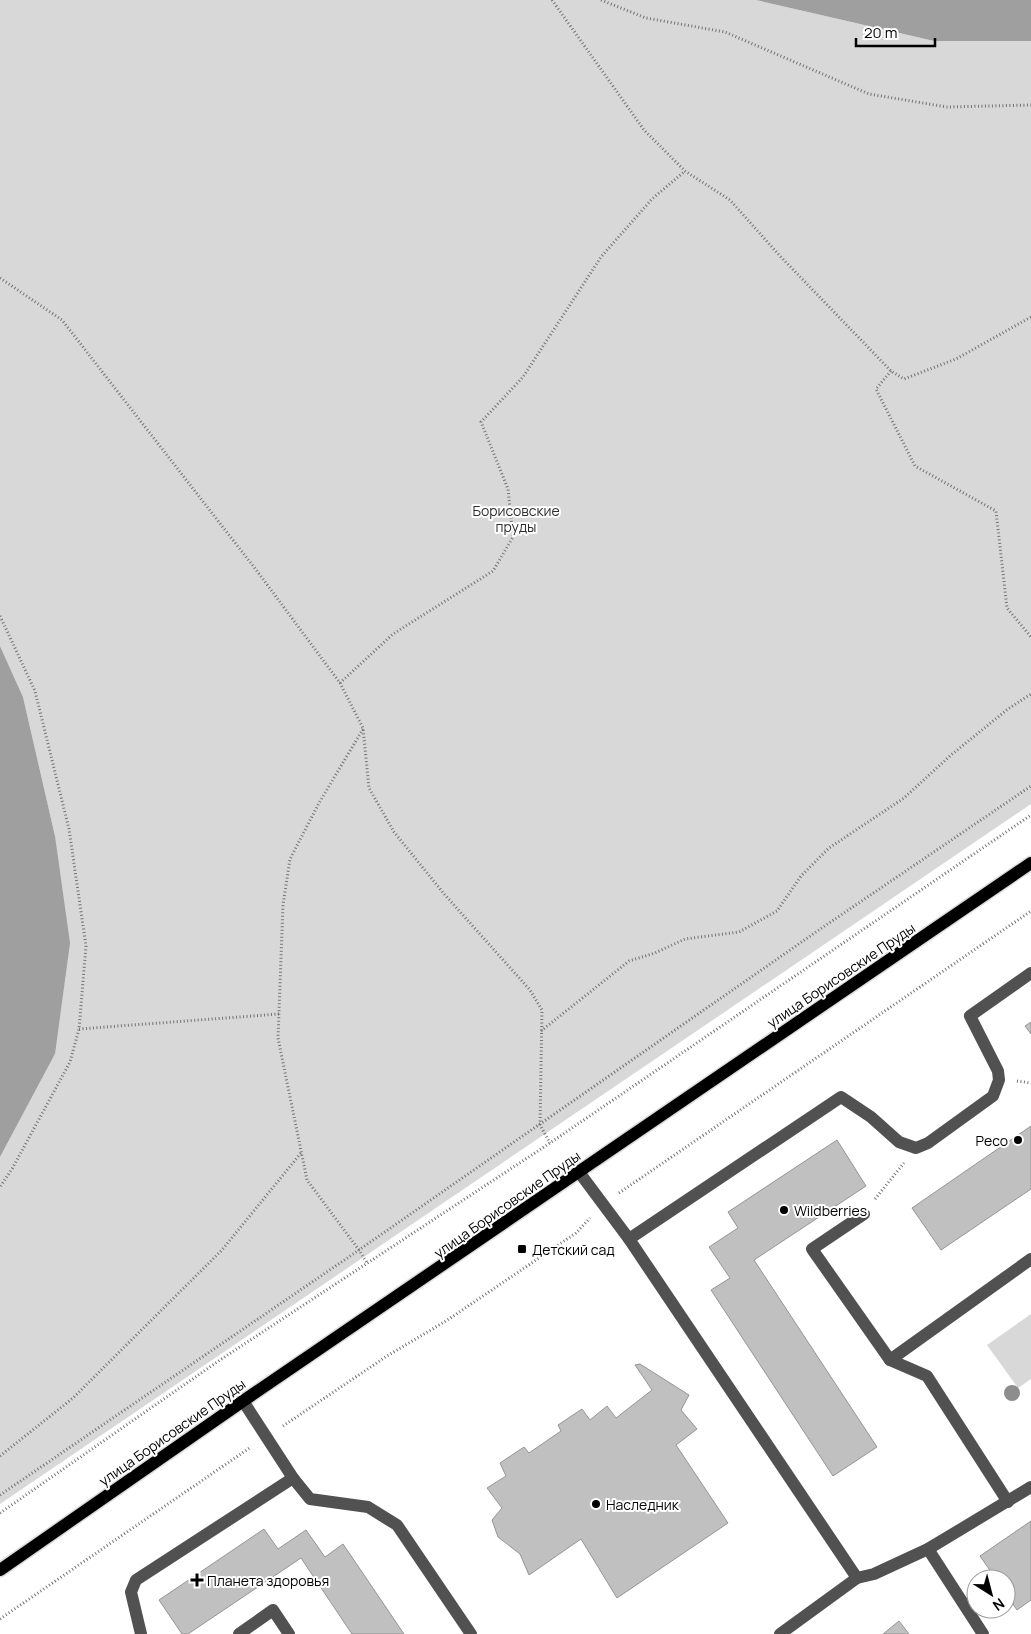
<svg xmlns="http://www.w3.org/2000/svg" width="1031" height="1634" font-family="Manrope,sans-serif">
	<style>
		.green { fill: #d8d8d8 }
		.water { fill: #9f9f9f }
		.building { fill: #c0c0c0; stroke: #959595 }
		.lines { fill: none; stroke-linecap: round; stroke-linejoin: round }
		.major-casing { stroke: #dbdbdb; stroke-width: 15 }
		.path { stroke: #737373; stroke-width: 3; stroke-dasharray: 1 2.5; stroke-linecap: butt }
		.minor { stroke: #515151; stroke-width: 12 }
		.major { stroke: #000; stroke-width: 12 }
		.tree { fill: #8d8d8d }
		.poi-dot { fill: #000; stroke: #fff; stroke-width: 2 }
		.labels { text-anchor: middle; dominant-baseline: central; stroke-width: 4; stroke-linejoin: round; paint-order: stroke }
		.park-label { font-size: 14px; fill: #2f2f2f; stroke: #fff }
		.street-label { font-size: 14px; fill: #000; stroke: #fff }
		.poi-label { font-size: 14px; fill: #000; stroke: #fff; text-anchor: start }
	</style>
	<rect width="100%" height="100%" fill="#fff"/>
	<g class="green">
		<polygon points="0,0 756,0 934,41 1031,41 1031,804 0,1504 0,1157 55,1054 55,836 23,697 0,646"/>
		<polygon points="1031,1314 1031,1379 1018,1388 987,1345"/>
	</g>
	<g class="water">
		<polygon points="756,0 1031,0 1031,41 934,41"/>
		<polygon points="0,646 23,697 55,836 70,943 55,1054 0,1157"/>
	</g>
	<g class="building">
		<polygon points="1031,1022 1031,1034 1025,1026"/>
		<polygon points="1031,1126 1031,1189 941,1250 912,1208"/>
		<polygon points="837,1140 866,1186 754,1260 877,1447 833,1476 711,1290 730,1278 709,1247 738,1228 728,1212"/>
		<polygon points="640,1364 689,1395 681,1410 697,1429 676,1445 728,1523 617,1598 581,1539 529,1575 520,1554 498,1537 492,1520 502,1508 487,1488 506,1476 500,1463 524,1447 529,1453 561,1431 558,1425 582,1409 590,1420 607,1406 616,1418 652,1390 635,1365"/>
		<polygon points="1031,1521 1031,1600 1017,1610 1006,1594 1006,1579 996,1579 980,1556"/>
		<polygon points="264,1529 278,1549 306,1530 325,1557 343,1544 404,1634 352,1634 301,1558 188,1634 182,1634 159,1600"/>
		<polygon points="899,1621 909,1634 883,1634"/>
	</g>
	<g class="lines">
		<defs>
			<polyline id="major" points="0,1570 243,1401 1031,863"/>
		</defs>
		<use href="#major" class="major-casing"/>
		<g class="path">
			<polyline points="552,0 644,130 685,171 730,200 780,256 891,371 904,379 956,359 1031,317"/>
			<polyline points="601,0 646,18 725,32 869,94 947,107 1031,105"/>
			<polyline points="0,278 62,320 257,571 340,683 363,728 369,788 394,832 445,895 530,990 542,1010 540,1125 550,1143"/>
			<polyline points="891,371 876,389 915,466 996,511 1007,608 1031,637"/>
			<polyline points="0,616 35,691 69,829 86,946 79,1029 70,1062 12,1169 0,1187"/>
			<polyline points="340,683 393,634 493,571 513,537 508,489 481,422 523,377 601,257 652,199 685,171"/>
			<polyline points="363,729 319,803 290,859 283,905 278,1038 307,1180 359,1250 367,1263"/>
			<polyline points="79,1029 279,1014"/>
			<polyline points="541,1031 629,961 655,953 685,939 739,932 777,911 801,876 829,848 904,798 951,755 1008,709 1031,694"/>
			<polyline points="1017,1081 1031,1083"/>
			<polyline points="619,1193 1031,911"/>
			<polyline points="875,1199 904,1163"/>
			<polyline points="283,1426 387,1356 446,1321 576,1233 590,1218"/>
			<polyline points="0,1456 73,1398 222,1250 301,1153"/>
			<polyline points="0,1495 359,1250 813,934 1031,786"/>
			<polyline points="0,1513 220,1360 550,1143 1031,815"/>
			<polyline points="0,1619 251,1447"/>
		</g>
		<g class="minor">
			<polyline points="579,1172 629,1239 857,1578"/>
			<polyline points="864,1214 812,1249 890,1360"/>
			<polyline points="629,1239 841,1097 871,1117 899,1142 916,1148 928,1143 993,1096 999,1080 998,1071 970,1016 1031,973"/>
			<polyline points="243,1401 293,1478 310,1499 368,1507 397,1525 471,1634"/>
			<polyline points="1008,1502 927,1376 890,1360 1031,1259"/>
			<polyline points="928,1549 983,1634"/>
			<polyline points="141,1634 131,1592 136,1580 293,1478"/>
			<polyline points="239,1634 273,1610 289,1634"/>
			<polyline points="780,1634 857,1578 874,1574 928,1549 1031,1487"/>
		</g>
		<use href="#major" class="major"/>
	</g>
	<circle class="tree" cx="1012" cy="1393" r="8"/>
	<g class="poi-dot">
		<circle cx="1018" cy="1140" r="5"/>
		<circle cx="784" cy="1210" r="5"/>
		<rect x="517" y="1244" width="10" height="10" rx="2.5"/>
		<circle cx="596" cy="1504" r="5"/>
		<path d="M194.5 1572.5h5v5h5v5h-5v5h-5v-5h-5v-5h5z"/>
	</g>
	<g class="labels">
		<g class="park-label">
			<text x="516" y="510">Борисовские<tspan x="516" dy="16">пруды</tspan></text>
		</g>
		<g class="street-label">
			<text transform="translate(841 975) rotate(-34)">улица Борисовские Пруды</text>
			<text transform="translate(507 1204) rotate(-35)">улица Борисовские Пруды</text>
			<text transform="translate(172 1432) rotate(-35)">улица Борисовские Пруды</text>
		</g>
		<g class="poi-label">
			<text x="1008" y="1140" text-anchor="end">Ресо</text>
			<text x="794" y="1210">Wildberries</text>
			<text x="532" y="1249">Детский сад</text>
			<text x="606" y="1504">Наследник</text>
			<text x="207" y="1580">Планета здоровья</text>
		</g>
	</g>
	<g transform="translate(991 1594) rotate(144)"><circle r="24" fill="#ffffff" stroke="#999999"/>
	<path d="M0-4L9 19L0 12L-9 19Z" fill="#000000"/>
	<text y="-8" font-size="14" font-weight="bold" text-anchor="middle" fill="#000000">N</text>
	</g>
	<path d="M856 38v8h79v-8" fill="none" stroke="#000000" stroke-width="2.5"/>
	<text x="864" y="38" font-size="15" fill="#000000" stroke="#ffffff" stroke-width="4" paint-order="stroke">20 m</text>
</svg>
